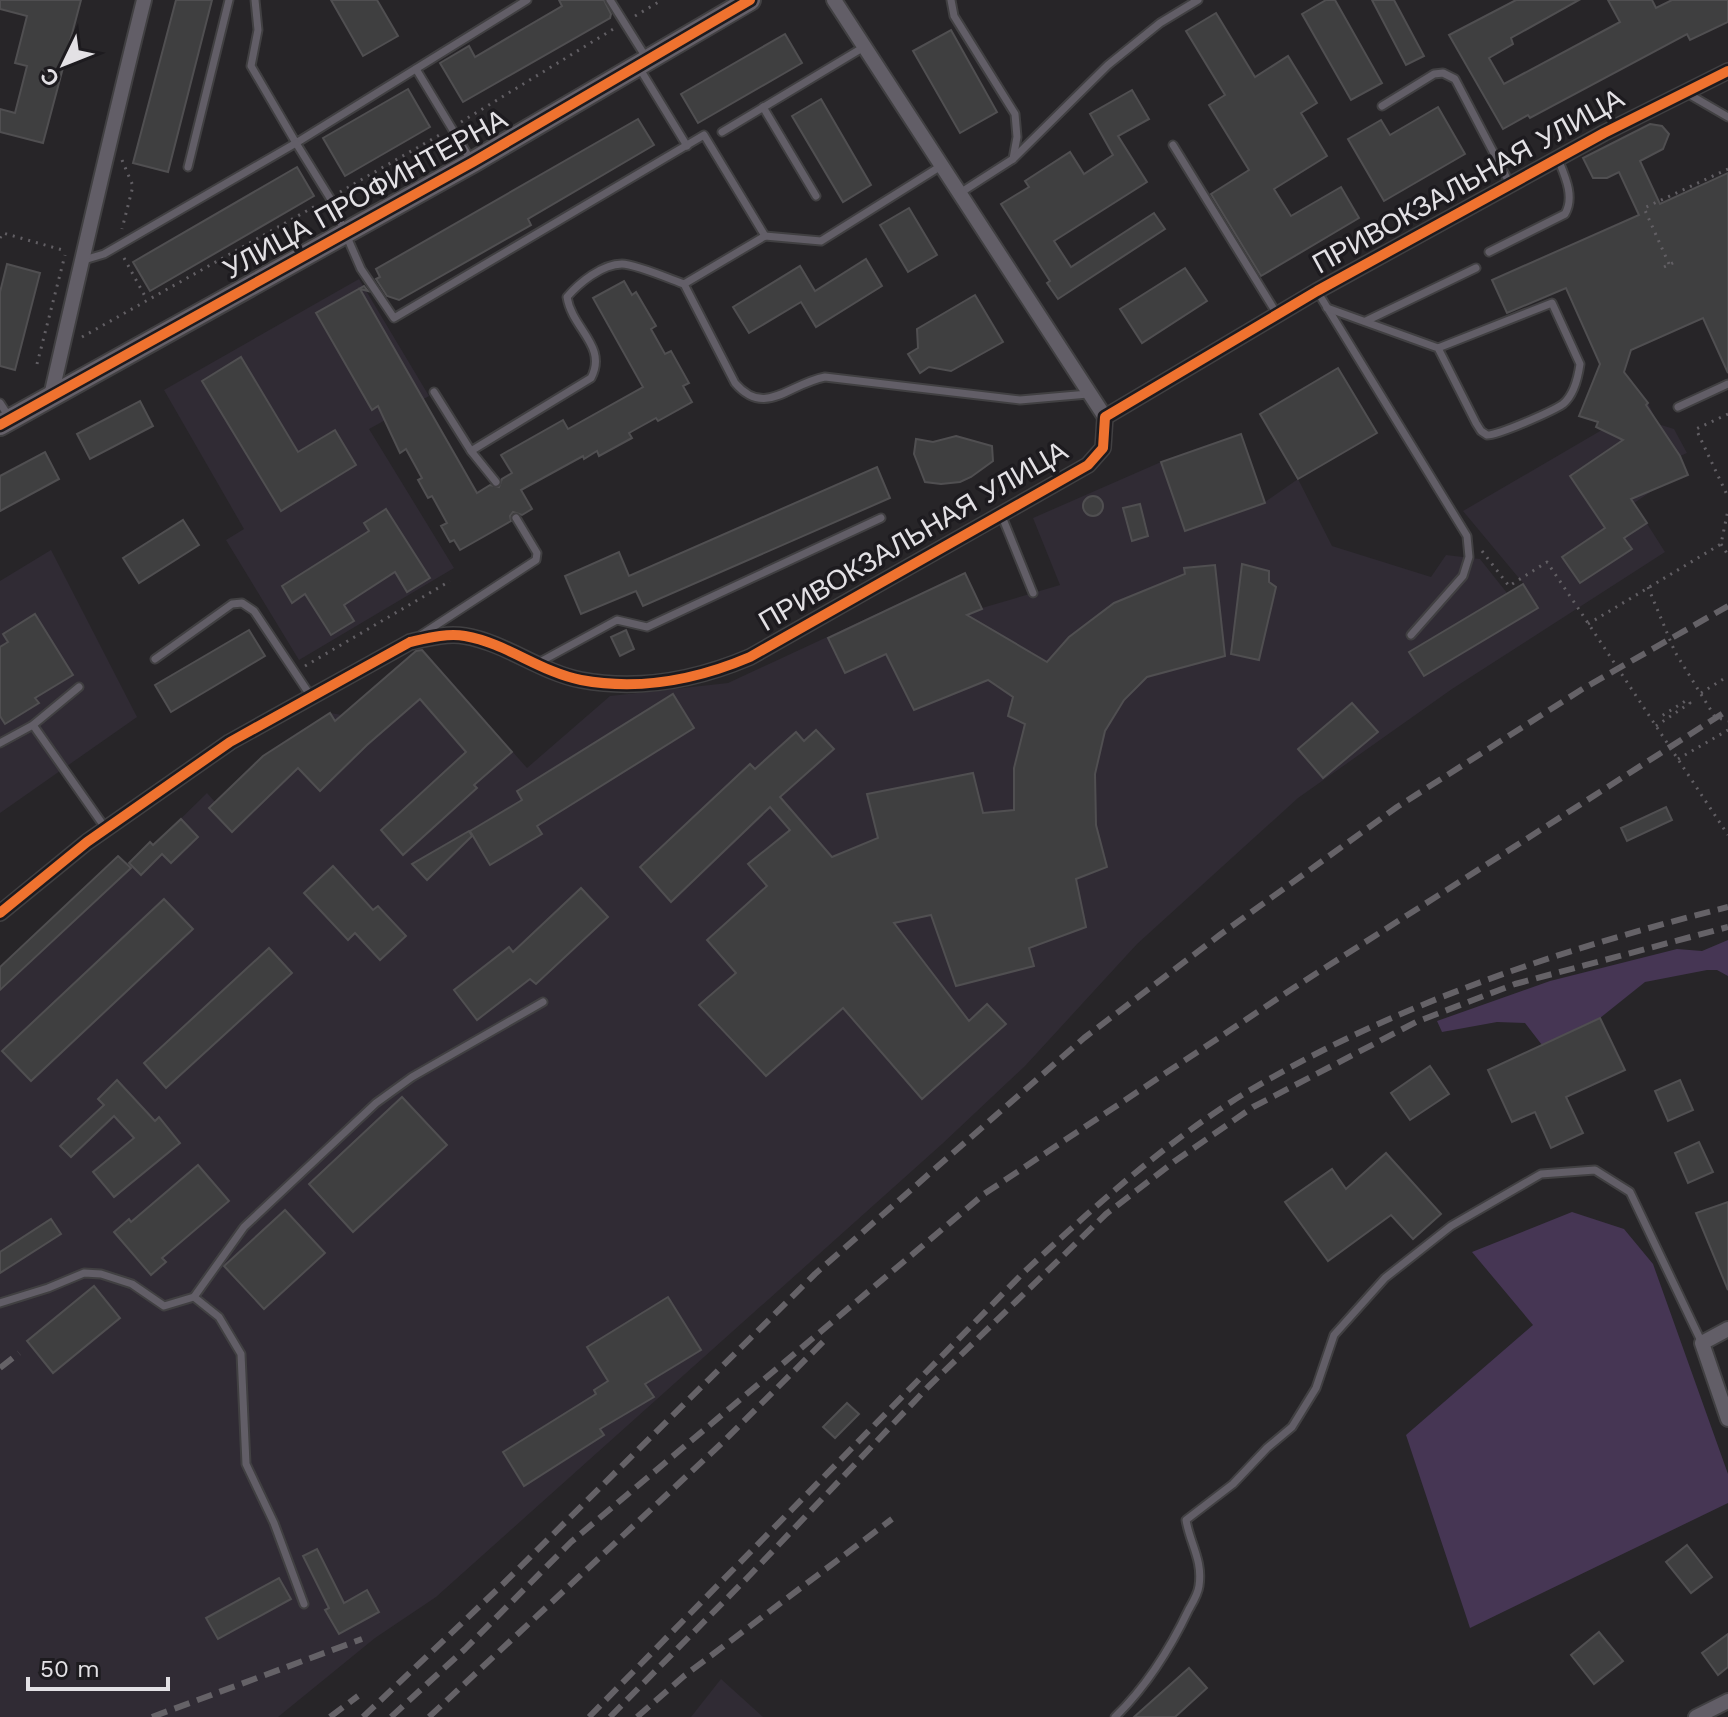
<svg xmlns="http://www.w3.org/2000/svg" width="1728" height="1717" font-family="'Work Sans',sans-serif">
	<style>
		.built { fill: #302b34 }
		.green { fill: #463654 }
		.building { fill: #3f3f40; stroke: #504f51; stroke-width: 2 }
		.lines { fill: none; stroke-linecap: round; stroke-linejoin: round }
		.lane-casing { stroke: #414042; stroke-width: 11 }
		.street-casing { stroke: #414042; stroke-width: 18 }
		.secondary-casing { stroke: #414042; stroke-width: 24 }
		.path { stroke: #625f64; stroke-width: 3; stroke-dasharray: 2 6; stroke-linecap: butt }
		.lane { stroke: #625e67; stroke-width: 7 }
		.street { stroke: #625e67; stroke-width: 14 }
		.secondary { stroke: #656069; stroke-width: 20 }
		.rail { stroke: #656267; stroke-width: 6; stroke-dasharray: 16 8; stroke-linecap: butt }
		.path-bridge { stroke: #625f64; stroke-width: 3; stroke-dasharray: 2 6; stroke-linecap: butt }
		.cycleway-casing { stroke: #1d1b1f; stroke-width: 15 }
		.cycleway { stroke: #ef722f; stroke-width: 10 }
		.labels { text-anchor: middle; dominant-baseline: central; stroke-width: 7; stroke-linejoin: round; paint-order: stroke }
		.street-label { font-size: 28px; fill: #e3e1e5; stroke: #1d1b1f }
	</style>
	<rect width="100%" height="100%" fill="#272528"/>
	<g class="built">
		<polygon points="359,279 429,396 369,429 454,568 299,660 226,540 244,529 164,390"/>
		<polygon points="1648,403 1658,424 1674,429 1687,453 1680,456 1688,475 1655,489 1634,503 1665,552 1452,689 1298,798 1137,944 1025,1066 942,1144 436,1597 375,1638 278,1717 0,1717 0,991 130,869 129,863 150,842 154,845 207,793 215,802 279,747 330,713 342,715 420,647 527,768 610,696 728,683 965,573 982,608 1060,585 1033,518 1161,462 1241,434 1265,502 1298,479 1332,546 1431,577 1446,555 1480,559 1507,593 1523,583 1463,511"/>
		<polygon points="51,550 137,717 0,813 0,581"/>
		<polygon points="721,1679 763,1717 691,1717"/>
	</g>
	<g class="green">
		<polygon points="1728,940 1728,976 1717,970 1707,970 1645,982 1600,1018 1542,1045 1525,1023 1497,1022 1442,1032 1437,1021 1550,981 1677,949 1702,951"/>
		<polygon points="1572,1212 1624,1229 1653,1264 1728,1474 1728,1503 1470,1628 1406,1435 1533,1325 1472,1252"/>
	</g>
	<g class="building">
		<polygon points="0,0 81,0 43,143 0,132 0,109 15,113 27,66 15,63 27,16 0,9"/>
		<polygon points="176,0 212,0 168,172 133,163"/>
		<polygon points="331,0 377,0 398,36 363,56"/>
		<polygon points="559,0 604,0 611,14 610,18 463,102 440,63 469,46 475,57 562,6"/>
		<polygon points="1326,0 1335,0 1382,83 1351,100 1302,14"/>
		<polygon points="1372,0 1394,0 1424,56 1406,65"/>
		<polygon points="1516,0 1579,0 1511,38 1513,44 1489,58 1504,84 1620,22 1608,0 1652,0 1656,8 1672,0 1728,0 1728,22 1690,40 1687,34 1530,118 1528,115 1503,129 1449,35"/>
		<polygon points="1216,13 1255,77 1288,56 1317,103 1301,113 1327,156 1274,189 1291,216 1341,187 1359,218 1261,276 1211,194 1249,170 1209,105 1225,95 1186,31"/>
		<polygon points="951,30 997,112 960,133 913,51"/>
		<polygon points="785,34 802,63 698,123 681,94"/>
		<polygon points="408,89 430,127 345,176 323,138"/>
		<polygon points="1132,90 1149,119 1118,136 1147,182 1054,241 1071,267 1154,213 1165,229 1058,299 1047,283 1050,281 1001,204 1029,187 1025,181 1070,152 1084,174 1113,155 1090,114"/>
		<polygon points="821,99 871,185 843,202 792,116"/>
		<polygon points="1438,107 1465,154 1384,201 1348,139 1381,120 1390,135"/>
		<polygon points="638,119 654,145 528,219 531,225 399,300 387,296 376,279 380,277 376,269"/>
		<polygon points="1650,124 1662,126 1669,134 1663,149 1640,161 1660,204 1728,173 1728,373 1703,318 1631,350 1624,372 1648,403 1646,405 1680,456 1688,475 1631,499 1647,523 1624,538 1632,549 1580,583 1562,557 1605,528 1570,476 1623,440 1596,427 1598,422 1579,416 1600,364 1566,288 1507,313 1492,280 1639,215 1619,172 1607,178 1593,178 1583,158"/>
		<polygon points="297,167 314,196 150,291 133,262"/>
		<polygon points="909,208 937,255 908,272 880,225"/>
		<polygon points="866,259 882,286 816,327 801,302 749,333 733,307 800,266 815,291"/>
		<polygon points="7,264 40,273 15,370 0,366 0,292"/>
		<polygon points="1185,268 1207,301 1142,343 1120,309"/>
		<polygon points="624,281 632,295 636,292 656,326 651,329 665,354 671,351 689,383 683,386 692,402 658,421 656,418 629,433 632,438 599,456 597,451 584,459 583,456 521,490 532,509 522,515 513,512 510,516 511,521 460,550 454,540 450,542 441,526 447,523 432,496 428,498 418,480 422,478 406,449 400,453 378,406 372,410 316,313 364,286 368,291 360,289 477,493 490,485 499,487 502,479 512,473 501,455 563,420 568,429 643,387 593,298"/>
		<polygon points="975,295 1003,342 951,371 929,367 920,373 908,354 918,348 917,329"/>
		<polygon points="241,357 298,452 335,430 356,465 281,511 202,381"/>
		<polygon points="1338,368 1377,433 1298,479 1260,414"/>
		<polygon points="140,401 153,426 90,459 77,434"/>
		<polygon points="1241,434 1265,503 1185,531 1161,462"/>
		<polygon points="956,436 992,446 993,461 971,477 960,482 941,484 925,482 914,454 916,439 933,442"/>
		<polygon points="45,452 59,479 0,511 0,476"/>
		<polygon points="877,467 890,498 643,606 636,591 581,614 565,576 619,552 629,576"/>
		<circle cx="1093" cy="506" r="10"/>
		<polygon points="1140,504 1148,536 1132,541 1123,508"/>
		<polygon points="386,509 430,578 407,592 395,572 344,605 354,621 331,635 305,594 292,603 282,586 369,531 364,523"/>
		<polygon points="183,520 199,545 139,583 123,558"/>
		<polygon points="1242,564 1269,571 1269,582 1276,587 1259,660 1231,654"/>
		<polygon points="1215,565 1225,656 1147,677 1124,700 1105,731 1095,774 1096,825 1107,867 1076,879 1086,927 1029,948 1034,966 956,986 931,915 894,923 969,1021 987,1004 1006,1024 922,1099 843,1008 766,1076 699,1005 736,973 707,940 767,886 748,864 790,830 770,807 671,902 640,867 750,764 755,769 796,732 804,741 816,730 834,749 780,797 832,857 878,838 867,794 973,773 983,813 1014,810 1014,768 1025,724 1008,716 1013,697 988,680 914,710 886,654 845,673 828,638 965,573 982,609 967,615 1047,662 1069,637 1114,603 1185,574 1184,568"/>
		<polygon points="1523,584 1538,608 1424,676 1409,652"/>
		<polygon points="35,614 73,675 35,698 39,703 5,724 0,716 0,647 8,642 3,634"/>
		<polygon points="249,630 265,656 171,712 155,685"/>
		<polygon points="626,630 634,649 620,656 611,637"/>
		<polygon points="422,650 512,752 474,785 477,788 403,855 381,830 466,752 420,699 367,745 320,791 298,768 232,832 209,808 263,756 330,713 335,721 416,651"/>
		<polygon points="673,694 694,728 537,826 542,834 490,865 470,831 522,800 517,791"/>
		<polygon points="1352,703 1378,732 1323,778 1298,749"/>
		<polygon points="1666,807 1672,820 1627,841 1621,828"/>
		<polygon points="181,819 198,837 171,863 162,854 141,875 129,863 150,842 153,845"/>
		<polygon points="469,831 472,836 427,880 412,864"/>
		<polygon points="118,856 131,868 0,990 0,967"/>
		<polygon points="333,866 373,910 378,906 406,936 380,960 355,933 348,940 304,893"/>
		<polygon points="581,888 608,917 536,984 530,979 477,1020 454,990 509,947 513,952"/>
		<polygon points="164,899 193,929 31,1081 2,1051"/>
		<polygon points="269,948 292,973 166,1088 144,1063"/>
		<polygon points="1600,1018 1625,1070 1566,1097 1583,1133 1551,1148 1535,1112 1512,1122 1488,1070"/>
		<polygon points="1430,1066 1449,1094 1410,1120 1391,1093"/>
		<polygon points="117,1080 155,1121 159,1117 180,1143 114,1197 93,1172 134,1138 114,1116 71,1157 60,1146 104,1105 98,1099"/>
		<polygon points="1680,1080 1693,1110 1668,1121 1655,1091"/>
		<polygon points="402,1097 447,1145 353,1232 309,1184"/>
		<polygon points="1699,1142 1713,1172 1688,1183 1675,1153"/>
		<polygon points="1386,1153 1441,1214 1413,1239 1391,1215 1328,1261 1285,1202 1332,1169 1346,1189"/>
		<polygon points="198,1165 229,1201 162,1258 166,1262 151,1275 114,1232 129,1219 131,1222"/>
		<polygon points="1728,1202 1728,1290 1696,1213"/>
		<polygon points="285,1210 325,1253 264,1309 224,1266"/>
		<polygon points="51,1219 61,1234 0,1273 0,1252"/>
		<polygon points="94,1286 120,1318 53,1373 27,1341"/>
		<polygon points="668,1297 701,1350 645,1384 654,1397 600,1429 604,1435 524,1486 503,1452 596,1394 594,1390 608,1381 587,1347"/>
		<polygon points="847,1403 859,1414 835,1438 823,1427"/>
		<polygon points="1687,1545 1712,1577 1691,1593 1666,1562"/>
		<polygon points="317,1549 344,1603 367,1590 379,1612 339,1634 325,1610 329,1608 303,1556"/>
		<polygon points="279,1578 291,1599 218,1639 206,1618"/>
		<polygon points="1599,1632 1623,1661 1594,1684 1571,1655"/>
		<polygon points="1728,1634 1728,1667 1718,1675 1702,1653"/>
		<polygon points="1189,1668 1207,1688 1175,1717 1134,1717"/>
	</g>
	<g class="lines">
		<defs>
			<g id="lane">
				<polyline points="255,0 258,30 251,66 296,143 527,0"/>
				<polyline points="610,0 647,59"/>
				<polyline points="951,0 954,16 1015,114 1017,137 1013,159 960,193"/>
				<polyline points="416,69 471,160"/>
				<polyline points="640,69 687,146"/>
				<polyline points="1685,92 1728,117"/>
				<polyline points="1382,106 1434,74 1443,73 1455,79 1510,184"/>
				<polyline points="763,107 816,196"/>
				<polyline points="722,132 864,47"/>
				<polyline points="1173,145 1277,314"/>
				<polyline points="1013,159 1108,65 1160,23 1198,0"/>
				<polyline points="188,167 229,0"/>
				<path d="M1489,252L1565,214C1575,197 1565,176 1558,159"/>
				<polyline points="84,260 104,254 296,143 330,198 361,269 394,318 704,135 765,236"/>
				<path d="M684,284L735,383C765,418 788,384 825,377L1020,400L1088,394"/>
				<polyline points="1317,291 1467,536 1469,557 1463,576 1411,635"/>
				<path d="M1327,308L1438,348L1552,303L1580,364C1578,378 1574,395 1563,404C1553,411 1499,435 1487,435L1481,431L1476,423L1438,348"/>
				<polyline points="1366,321 1476,268"/>
				<polyline points="434,392 471,451"/>
				<polyline points="0,403 9,417"/>
				<polyline points="1678,407 1728,384"/>
				<path d="M496,482L471,451L591,378C608,346 572,329 567,297C579,283 602,264 622,264C635,264 670,279 684,284L765,236L821,241L941,166"/>
				<polyline points="1001,514 1033,593"/>
				<polyline points="421,635 536,560 537,553 516,518"/>
				<polyline points="155,659 232,604 242,603 254,611 310,695"/>
				<polyline points="538,663 617,620 647,627 881,518"/>
				<polyline points="33,725 106,829"/>
				<polyline points="0,743 33,725 79,687"/>
				<polyline points="194,1297 219,1317 241,1354 246,1464 274,1523 304,1604"/>
				<polyline points="0,1303 48,1288 84,1273 101,1274 132,1284 164,1306 194,1297 244,1227 376,1103 412,1077 543,1002"/>
				<path d="M1115,1717C1147,1686 1170,1649 1189,1609C1193,1602 1198,1594 1199,1586C1203,1560 1190,1544 1186,1520L1233,1484L1267,1448L1292,1427L1316,1388L1334,1335L1385,1278L1451,1226L1541,1174L1595,1170L1630,1192L1702,1343"/>
			</g>
			<g id="street">
				<polyline points="834,0 1105,417"/>
				<path d="M51,396C81,264 111,132 144,0"/>
				<polyline points="1105,417 1317,291 1604,133 1728,71"/>
				<path d="M0,913L87,842L230,742L410,642C428,638 447,633 465,636C506,643 540,672 581,680C640,691 696,680 750,657L1088,465L1103,448L1105,417"/>
				<polyline points="1728,1329 1702,1343 1728,1419"/>
				<polyline points="1696,1717 1728,1701"/>
			</g>
			<polyline id="secondary" points="0,425 473,162 750,0"/>
		</defs>
		<use href="#lane" class="lane-casing"/>
		<use href="#street" class="street-casing"/>
		<use href="#secondary" class="secondary-casing"/>
		<g class="path">
			<polyline points="635,16 662,0"/>
			<polyline points="461,122 615,28"/>
			<polyline points="122,160 133,186 122,229"/>
			<polyline points="340,192 441,134"/>
			<polyline points="0,238 3,233 66,251"/>
			<polyline points="124,258 147,300"/>
			<polyline points="1669,264 1644,208 1728,169"/>
			<polyline points="1664,267 1677,261"/>
			<polyline points="82,337 319,204"/>
			<polyline points="37,364 65,255"/>
			<polyline points="1728,414 1696,429 1728,497"/>
			<polyline points="1721,544 1728,555"/>
			<polyline points="1482,551 1509,586 1547,562 1582,614"/>
			<polyline points="1648,587 1675,652 1715,717 1728,721"/>
			<polyline points="1588,624 1721,544 1728,510"/>
			<polyline points="305,666 450,581"/>
			<polyline points="1701,693 1728,676"/>
			<polyline points="1656,726 1690,703 1687,700 1660,717"/>
			<polyline points="1678,759 1728,730"/>
		</g>
		<use href="#lane" class="lane"/>
		<use href="#street" class="street"/>
		<use href="#secondary" class="secondary"/>
		<g class="rail">
			<polyline points="0,1368 19,1353"/>
			<polyline points="152,1717 362,1639"/>
			<polyline points="330,1717 358,1696"/>
			<polyline points="363,1717 504,1583 815,1274 1084,1038 1221,934 1397,807 1584,688 1728,606"/>
			<polyline points="391,1717 465,1649 571,1542 984,1194 1295,987 1728,710"/>
			<polyline points="429,1717 723,1442 825,1340"/>
			<path d="M589,1717L1024,1272C1094,1207 1165,1142 1247,1092C1394,1004 1562,949 1728,907"/>
			<polyline points="610,1717 750,1575 928,1387 1106,1214 1175,1161 1253,1107 1416,1022 1515,984 1728,927"/>
			<polyline points="637,1717 684,1676 892,1519"/>
		</g>
		<polyline class="path-bridge" points="1582,614 1728,835"/>
		<defs>
			<g id="cycleway">
				<polyline points="0,425 473,162 750,0"/>
				<path d="M0,913L87,842L230,742L410,642C428,638 447,633 465,636C506,643 540,672 581,680C640,691 696,680 750,657L1088,465L1103,448L1105,417L1317,291L1604,133L1728,71"/>
			</g>
		</defs>
		<use href="#cycleway" class="cycleway-casing"/>
		<use href="#cycleway" class="cycleway"/>
	</g>
	<g class="labels">
		<g class="street-label">
			<text transform="translate(1468 181) rotate(-29)">ПРИВОКЗАЛЬНАЯ УЛИЦА</text>
			<text transform="translate(365 194) rotate(-29)">УЛИЦА ПРОФИНТЕРНА</text>
			<text transform="translate(913 536) rotate(-30)">ПРИВОКЗАЛЬНАЯ УЛИЦА</text>
		</g>
	</g>
	<g transform="translate(64 64) rotate(227)" stroke="#1d1b1f" stroke-width="6" paint-order="stroke">
	<path d="M0-6L14 30L0 20L-14 30Z" fill="#e3e1e5"/>
	<text y="-12" font-size="22" font-weight="bold" text-anchor="middle" fill="#e3e1e5">С</text>
	</g>
	<path d="M28 1677v12h140v-12" fill="none" stroke="#e3e1e5" stroke-width="4"/>
	<text x="40" y="1677" font-size="24" fill="#e3e1e5" stroke="#1d1b1f" stroke-width="6" paint-order="stroke">50 m</text>
</svg>
